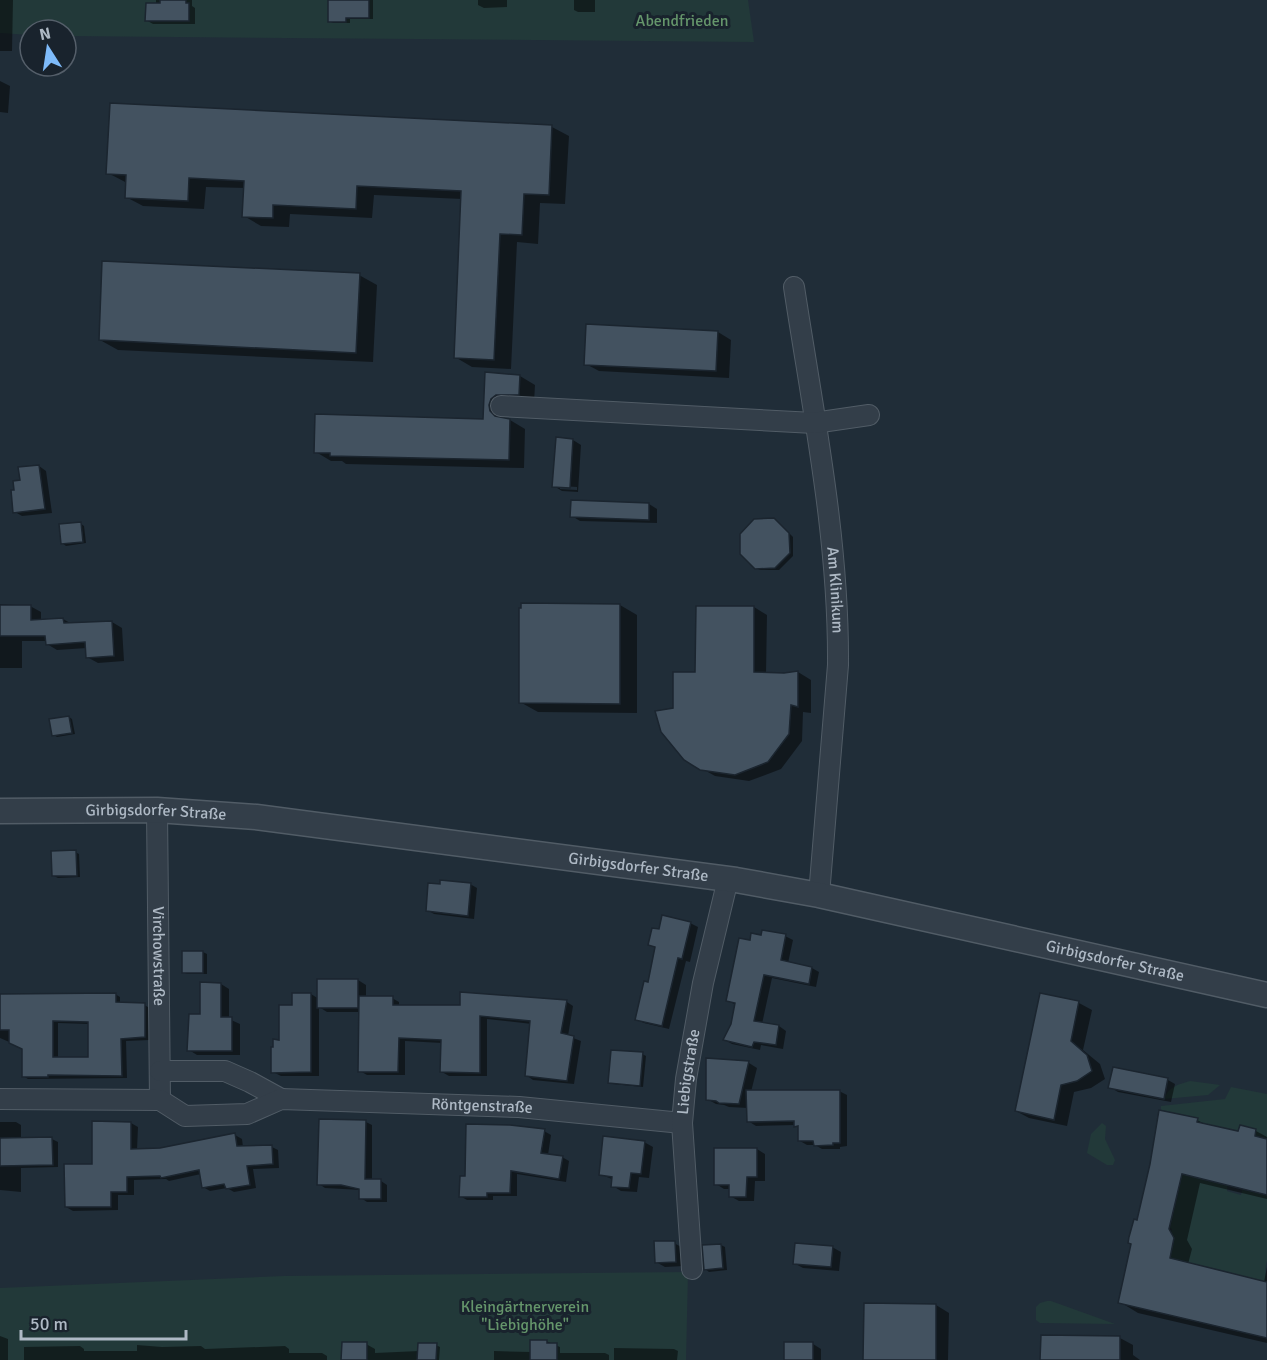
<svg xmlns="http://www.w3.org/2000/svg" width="1267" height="1360" font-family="Signika,sans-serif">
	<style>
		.green { fill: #223939 }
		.shadow { fill: #0007; fill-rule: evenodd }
		.building { fill: #435260; stroke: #1b252f; stroke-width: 1.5; fill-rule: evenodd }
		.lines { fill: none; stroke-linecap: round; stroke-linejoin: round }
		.minor-casing { stroke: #515c66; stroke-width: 22 }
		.tertiary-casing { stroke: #515c66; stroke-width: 27 }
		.minor { stroke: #333e49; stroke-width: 20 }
		.tertiary { stroke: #333e49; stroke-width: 24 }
		.labels { text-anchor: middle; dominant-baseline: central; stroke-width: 6; stroke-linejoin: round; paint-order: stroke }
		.park-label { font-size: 16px; fill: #65966b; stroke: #19232d }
		.street-label { font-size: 16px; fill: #aeb9c5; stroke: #19232d }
	</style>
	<rect width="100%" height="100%" fill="#202d38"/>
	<g class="green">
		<polygon points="0,0 748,0 754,42 66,36 66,30 30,30 30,35 0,33"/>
		<path d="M1190,1081L1220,1085L1208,1095L1164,1099C1168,1087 1179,1084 1190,1081Z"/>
		<polygon points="1231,1087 1267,1094 1267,1139 1255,1136 1256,1129 1240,1125 1238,1131 1193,1139 1197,1118 1161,1110 1161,1106 1225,1099"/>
		<polygon points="1102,1123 1106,1126 1105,1139 1115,1160 1113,1165 1107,1165 1087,1153 1091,1134"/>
		<path d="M1183,1172L1228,1183L1227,1191L1241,1195L1243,1187L1267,1195V1261C1264,1269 1267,1277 1265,1285C1232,1271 1197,1262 1162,1262L1168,1248L1173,1245L1174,1238L1171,1233L1172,1229L1170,1228Z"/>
		<polygon points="688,1272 686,1360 0,1360 0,1288 284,1276"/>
		<polygon points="1047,1301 1051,1301 1115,1324 1040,1323 1036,1320 1036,1307 1040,1303"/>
	</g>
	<g class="shadow">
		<polygon points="0,0 13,0 12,51 0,51"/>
		<polygon points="156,0 192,0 192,6 195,8 195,24 153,24 146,20 156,5"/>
		<polygon points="330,0 373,0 373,19 350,19 350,23 333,23 329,21"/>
		<polygon points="478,0 507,0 507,7 484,8 478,5"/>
		<polygon points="574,0 595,0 595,12 578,12 574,10"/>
		<polygon points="0,81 10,86 8,113 0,112"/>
		<polygon points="552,127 569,136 565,204 540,203 538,244 517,242 511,369 472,367 455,357 462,199 374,195 372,218 290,214 289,227 261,226 244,216 245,188 206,187 204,209 143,206 126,197 127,183 108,173"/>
		<polygon points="359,275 377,285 373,362 118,350 100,340"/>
		<polygon points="718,332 731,340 729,378 599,371 586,364"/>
		<polygon points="487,374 520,376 535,385 534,403 504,414 505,419 510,420 525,429 524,468 346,464 342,461 331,461 316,452 484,420"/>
		<path d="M573,440L581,445L578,492L562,491L554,486ZM560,486L577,487V490L560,489Z"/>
		<polygon points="39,466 46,471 52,513 22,516 15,512 16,491 22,482"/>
		<polygon points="649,504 657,509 657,523 580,521 572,516"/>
		<polygon points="778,522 793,537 793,556 779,570 760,570 756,568"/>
		<polygon points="81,524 84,526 86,543 66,546 62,543"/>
		<polygon points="0,604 30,606 41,612 41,620 63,619 72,624 112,622 122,628 124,661 98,663 87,657 87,648 57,650 47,644 47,641 22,641 22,668 0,668"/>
		<polygon points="620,605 637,615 637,713 538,712 520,702"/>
		<polygon points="754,607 767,615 766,674 798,672 811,680 811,713 803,712 802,741 781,769 749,781 715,776 685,759 675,709 697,674"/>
		<polygon points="69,717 72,719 75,734 57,737 54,735"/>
		<polygon points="75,852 79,854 80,877 58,878 54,876"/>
		<polygon points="470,884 477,888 474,919 434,914 427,910"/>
		<polygon points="690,923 698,927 690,962 686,961 669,1029 644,1023 636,1019 649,983 657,948 650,944 660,931"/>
		<polygon points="785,936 793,940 788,963 812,968 819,972 816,987 772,978 762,1024 779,1026 786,1031 783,1049 761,1045 760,1050 732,1044 725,1040 732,1024 736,1005 727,1000 751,942"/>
		<polygon points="183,952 203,952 207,954 207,974 187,974 183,972"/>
		<polygon points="358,980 366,985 366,998 392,998 399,1002 399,1007 567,1002 573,1006 568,1036 581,1041 574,1084 533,1080 526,1075 532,1024 487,1019 487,1076 449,1076 442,1072 442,1043 405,1041 405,1075 367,1075 360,1071 361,1012 327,1012 319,1007 319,1076 281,1076 273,1072 281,1041 293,1007 311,994 319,999"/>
		<polygon points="221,984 229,989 229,1019 240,1024 240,1055 197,1055 189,1050 201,1016"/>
		<path d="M115,994L120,997V1004L144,1005L150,1008V1040L126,1041L127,1078L28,1079L23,1076V1048L0,1038V996ZM58,1023L89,1024V1059L58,1058Z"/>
		<polygon points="1079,1003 1092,1010 1083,1050 1100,1064 1105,1079 1091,1088 1074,1092 1067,1126 1029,1118 1016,1111"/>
		<polygon points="642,1054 646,1056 643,1087 613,1084 610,1082"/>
		<polygon points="749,1063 757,1068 751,1092 839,1091 847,1095 847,1146 840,1147 840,1149 822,1149 815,1145 807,1145 800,1141 800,1128 796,1125 756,1126 748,1121 748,1108 729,1107 724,1105 716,1104 707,1099"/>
		<polygon points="1168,1080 1175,1084 1171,1102 1118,1092 1110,1087"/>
		<polygon points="1197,1120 1209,1126 1239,1133 1241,1127 1256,1131 1267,1137 1267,1199 1200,1183 1187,1240 1192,1249 1188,1264 1264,1282 1267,1267 1267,1343 1138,1313 1120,1302 1138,1222"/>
		<polygon points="0,1122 16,1122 21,1125 21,1139 52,1139 58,1142 58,1167 21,1168 21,1192 0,1190"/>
		<polygon points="366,1122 372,1125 372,1181 381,1181 387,1185 387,1202 367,1202 361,1198 361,1190 325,1188 319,1184"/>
		<polygon points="131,1123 138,1127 137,1150 160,1149 235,1135 242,1139 243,1147 272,1147 278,1150 279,1168 253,1169 256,1188 234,1192 227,1188 210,1191 203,1187 201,1174 169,1181 166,1179 134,1180 134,1195 118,1195 118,1210 73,1211 66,1207 93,1166"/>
		<polygon points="544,1131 551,1135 548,1155 562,1157 569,1161 566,1182 517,1174 517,1196 493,1196 493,1200 467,1200 460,1196 467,1178"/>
		<polygon points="644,1142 653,1147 649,1178 639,1177 637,1192 621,1191 613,1186 614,1180 600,1174"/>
		<polygon points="757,1149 765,1154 765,1181 755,1181 754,1201 739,1201 730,1196 730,1189 724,1189 716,1184"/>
		<polygon points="674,1243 683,1248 684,1266 665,1267 656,1262"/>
		<polygon points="721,1245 725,1247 727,1270 709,1272 705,1269 704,1247"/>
		<polygon points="832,1247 841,1252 839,1271 803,1268 794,1263"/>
		<polygon points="866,1304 936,1305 949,1313 948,1360 865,1360"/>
		<polygon points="0,1336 8,1339 8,1360 0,1360"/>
		<polygon points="1120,1338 1133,1345 1133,1355 1140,1360 1042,1360"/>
		<polygon points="546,1341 560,1347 560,1353 605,1353 609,1355 609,1360 494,1360 494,1351 531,1352"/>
		<polygon points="366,1344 375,1349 375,1353 419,1351 436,1345 440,1347 439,1360 343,1360"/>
		<polygon points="813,1344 821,1349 821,1360 786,1360"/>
		<polygon points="137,1345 162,1347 201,1346 205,1349 285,1346 289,1349 289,1353 322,1353 327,1356 327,1360 24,1360 24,1347 80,1346 84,1349 84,1351 137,1351"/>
		<polygon points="614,1348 674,1349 678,1351 677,1360 614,1360"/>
	</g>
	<g class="building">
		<polygon points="160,0 186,0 186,3 189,3 189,21 145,21 146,3 160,3"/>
		<polygon points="328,0 369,0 369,18 346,18 346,22 328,22"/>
		<polygon points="110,103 552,125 549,195 524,194 522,235 500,234 494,360 454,358 461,191 357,186 356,209 273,205 273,218 242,217 244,181 189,178 188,201 125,198 126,175 106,174"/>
		<polygon points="102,261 360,273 356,353 99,340"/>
		<polygon points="586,324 718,331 716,371 584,365"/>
		<polygon points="485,372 520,375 519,395 496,395 491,399 489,405 490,411 495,416 510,419 509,460 330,456 330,453 314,453 315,414 483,419"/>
		<polygon points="556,437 573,439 570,488 552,487"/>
		<polygon points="39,465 45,509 13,513 11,490 14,490 13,481 20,480 18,467"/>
		<polygon points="571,500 649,503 649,520 570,517"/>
		<polygon points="774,518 789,533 790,553 775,568 755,569 740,554 740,534 754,519"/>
		<polygon points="81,522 83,542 61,544 59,524"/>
		<polygon points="521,603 620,604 620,704 519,703 519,608 521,608"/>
		<polygon points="0,605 31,605 31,620 63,618 64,623 112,621 114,656 86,658 85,642 46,645 45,636 0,636"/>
		<polygon points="696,606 754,606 754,672 784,673 798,671 798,707 791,705 789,734 768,762 735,775 700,770 684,760 661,732 655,711 673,708 673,672 695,672"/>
		<polygon points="69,716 72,733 52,736 49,719"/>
		<polygon points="76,850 77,876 52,876 51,851"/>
		<polygon points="440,880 471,883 468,916 426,911 428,883 440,884"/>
		<polygon points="662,915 691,922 682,959 678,958 662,1026 635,1020 644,981 648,982 655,947 648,945 652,928 659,929"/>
		<polygon points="762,930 786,934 781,960 812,967 809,984 764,975 754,1021 779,1025 776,1045 754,1042 752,1047 723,1040 731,1024 735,1003 726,1001 739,938 750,940 751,933 761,935"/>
		<rect x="182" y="951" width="21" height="22"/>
		<rect x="317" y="979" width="41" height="29"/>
		<polygon points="200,982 221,983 221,1017 232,1017 232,1051 187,1051 189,1014 200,1014"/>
		<polygon points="460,992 567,1000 561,1033 574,1036 567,1081 525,1076 530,1021 480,1016 480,1073 440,1072 441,1040 399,1038 398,1072 358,1072 359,996 393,996 393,1005 460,1005"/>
		<path d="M116,993V1002L145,1003V1037L121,1039L122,1076L48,1075V1077H22V1049L9,1043V1030H0V994ZM53,1021L88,1022V1057H53Z"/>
		<polygon points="292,993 311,993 311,1072 271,1073 271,1047 273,1047 273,1039 279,1040 279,1005 292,1005"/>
		<polygon points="1040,993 1079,1001 1071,1041 1087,1055 1092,1071 1077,1081 1061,1085 1054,1120 1015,1111"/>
		<polygon points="611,1050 643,1052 640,1086 608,1083"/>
		<polygon points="706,1058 749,1061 739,1104 719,1103 716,1101 706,1100"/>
		<polygon points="1113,1067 1168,1078 1164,1099 1108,1088"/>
		<polygon points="746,1090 840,1090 840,1143 833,1143 833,1145 814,1146 813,1141 798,1141 798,1126 794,1127 794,1121 747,1122"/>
		<polygon points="1159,1110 1198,1118 1197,1122 1238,1131 1240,1125 1256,1129 1255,1136 1267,1139 1267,1195 1182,1174 1169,1229 1174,1238 1170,1258 1267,1282 1267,1338 1118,1303 1131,1244 1128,1243 1129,1237 1134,1219 1137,1220 1150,1164"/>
		<polygon points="319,1119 366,1120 365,1179 381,1179 381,1199 359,1199 359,1189 341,1185 317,1185"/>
		<polygon points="92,1121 131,1122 131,1149 160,1148 235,1133 237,1146 272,1145 273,1164 247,1166 250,1185 226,1189 224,1184 202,1188 199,1170 161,1178 160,1176 127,1177 127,1192 111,1192 111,1207 65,1207 64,1164 92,1164"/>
		<polygon points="466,1124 510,1125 545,1129 541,1153 563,1156 559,1179 511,1171 510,1193 487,1193 487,1197 459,1197 460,1176 465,1176"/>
		<polygon points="603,1136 645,1141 641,1174 631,1173 629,1188 611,1187 612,1177 599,1175"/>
		<polygon points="52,1137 53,1165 0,1166 0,1138"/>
		<polygon points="714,1148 757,1148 757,1177 747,1177 746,1197 729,1197 729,1185 714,1185"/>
		<polygon points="654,1241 675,1241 676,1262 655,1263"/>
		<polygon points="795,1243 833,1246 831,1267 793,1264"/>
		<polygon points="721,1244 723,1268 704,1270 702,1245"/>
		<polygon points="864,1303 936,1304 936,1360 863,1360"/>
		<polygon points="1041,1335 1120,1336 1120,1360 1040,1360"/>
		<polygon points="530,1340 547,1340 547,1343 557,1343 557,1360 530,1360"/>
		<polygon points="342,1342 367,1342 367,1360 341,1360"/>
		<rect x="784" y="1342" width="29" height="18"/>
		<polygon points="418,1343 437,1343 436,1360 417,1360"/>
	</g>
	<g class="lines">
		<defs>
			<g id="minor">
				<path id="s1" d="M794,287C813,412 839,538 838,665L819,895"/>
				<polyline points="501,406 814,423 869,415"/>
				<path id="s2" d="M157,810L160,1100"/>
				<polyline points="160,1071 225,1071 250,1082 281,1099"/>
				<path id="s3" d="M0,1099L160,1100L185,1116L247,1114L281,1099L519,1107L682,1123"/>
				<path id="s4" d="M692,1269L682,1123L686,1079L703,983L728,879"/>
			</g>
			<g id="tertiary">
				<path id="s5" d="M0,811L157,810L256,817L736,880L819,895L1267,995"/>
			</g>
		</defs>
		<use href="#minor" class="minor-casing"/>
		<use href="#tertiary" class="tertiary-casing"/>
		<use href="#minor" class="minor"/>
		<use href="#tertiary" class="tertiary"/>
	</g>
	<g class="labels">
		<g class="park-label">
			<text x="682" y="21">Abendfrieden</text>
			<text x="525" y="1307">Kleingärtnerverein<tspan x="525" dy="18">"Liebighöhe"</tspan></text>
		</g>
		<g class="street-label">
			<text stroke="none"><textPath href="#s1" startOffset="306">Am Klinikum</textPath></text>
			<text stroke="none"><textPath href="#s5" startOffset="156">Girbigsdorfer Straße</textPath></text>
			<text stroke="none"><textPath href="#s5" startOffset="642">Girbigsdorfer Straße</textPath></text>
			<text stroke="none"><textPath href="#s2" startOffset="146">Virchowstraße</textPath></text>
			<text stroke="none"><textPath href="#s5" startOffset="1128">Girbigsdorfer Straße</textPath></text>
			<text stroke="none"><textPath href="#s4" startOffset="198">Liebigstraße</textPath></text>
			<text stroke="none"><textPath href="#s3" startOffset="490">Röntgenstraße</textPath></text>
		</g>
	</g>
	<g transform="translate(48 48) rotate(348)"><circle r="28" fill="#19232d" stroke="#555f6a" stroke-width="1.5"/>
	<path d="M0-4.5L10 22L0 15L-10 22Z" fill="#7ebbfa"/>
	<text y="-9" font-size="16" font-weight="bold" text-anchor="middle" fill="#aeb9c5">N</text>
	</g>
	<path d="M21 1330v9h165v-9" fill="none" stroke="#aeb9c5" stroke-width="3"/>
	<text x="30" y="1330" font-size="18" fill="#aeb9c5" stroke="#19232d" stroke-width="4.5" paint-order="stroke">50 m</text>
</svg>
